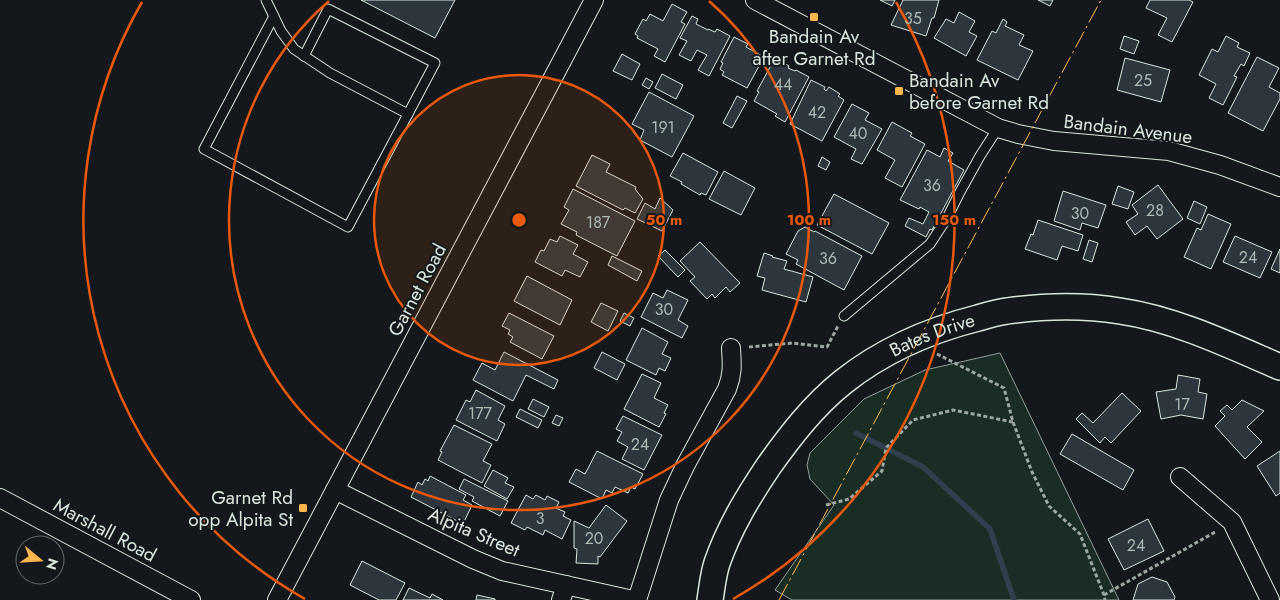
<svg xmlns="http://www.w3.org/2000/svg" width="1280" height="600" font-family="Jost,sans-serif">
	<style>
		.green { fill: #1a2d24; stroke: #939e99 }
		.lines { fill: none; stroke-linecap: round; stroke-linejoin: round }
		.stream { stroke: #2f3f4d; stroke-width: 5.5 }
		.building { fill: #2c363c; stroke: #d8e6dc }
		.service-casing { stroke: #d8e6dc; stroke-width: 11 }
		.minor-casing { stroke: #d8e6dc; stroke-width: 20 }
		.secondary-casing { stroke: #d8e6dc; stroke-width: 28 }
		.path { stroke: #9da8a2; stroke-width: 3; stroke-dasharray: 4 2.5; stroke-linecap: butt }
		.service { stroke: #14181c; stroke-width: 9 }
		.minor { stroke: #14181c; stroke-width: 18 }
		.secondary { stroke: #14181c; stroke-width: 25 }
		.power { stroke: #ffb74d; stroke-width: 1; stroke-dasharray: 18 4 2.5 4; stroke-linecap: butt }
		.ring { fill: none; stroke: #e8590c; stroke-width: 2.5 }
		.poi-dot { fill: #ffb74d; stroke: #14181c; stroke-width: 2 }
		.labels { text-anchor: middle; dominant-baseline: central; stroke-width: 4; stroke-linejoin: round; paint-order: stroke }
		.number-label { font-size: 16px; fill: #adbab4 }
		.poi-label { font-size: 19px; fill: #d8e6dc; stroke: #14181c }
		.street-label { font-size: 19px; fill: #d8e6dc; stroke: #14181c }
		.centre { fill: #e8590c; stroke: #14181c; stroke-width: 2.5 }
		.ring-label { font-size: 15px; text-anchor: middle; font-weight: bold; fill: #e8590c; stroke: #14181c; stroke-width: 4; stroke-linejoin: round; paint-order: stroke }
	</style>
	<rect width="100%" height="100%" fill="#14181c"/>
	<polygon class="green" points="1000,353 1119,600 792,600 775,590 834,505 810,479 807,465 810,453 864,399 925,370"/>
	<g class="lines">
		<polyline class="stream" points="856,433 923,467 990,529 1014,600"/>
	</g>
	<g class="building">
		<polygon points="361,0 455,0 435,38"/>
		<polygon points="880,0 895,0 892,6"/>
		<polygon points="903,0 939,0 934,18 932,18 926,36 891,25"/>
		<polygon points="1038,0 1053,0 1050,6"/>
		<polygon points="1150,0 1189,0 1193,2 1172,42 1158,35 1167,18 1146,8"/>
		<polygon points="672,4 687,12 681,22 685,24 665,62 654,56 658,49 637,38 638,36 635,34 643,19 646,21 650,14 663,21"/>
		<polygon points="959,12 975,21 969,32 977,36 966,56 934,38 946,19 954,23"/>
		<polygon points="692,16 698,19 696,24 708,30 708,29 715,32 717,29 730,36 709,76 698,70 707,55 697,50 691,61 679,55 687,41 680,38"/>
		<polygon points="1003,19 1007,22 1005,26 1024,35 1019,45 1033,51 1018,80 977,60 992,31 996,33"/>
		<polygon points="1124,36 1139,41 1134,54 1120,49"/>
		<polygon points="1226,36 1239,43 1237,47 1250,53 1244,66 1241,64 1234,76 1237,77 1223,105 1209,98 1216,84 1199,75 1212,49 1218,52"/>
		<polygon points="734,37 748,44 746,47 764,57 747,88 722,75 724,72 720,69 723,63 721,62"/>
		<polygon points="622,54 640,64 632,80 613,71"/>
		<polygon points="1257,57 1279,68 1269,87 1280,93 1280,99 1263,131 1228,113"/>
		<polygon points="775,58 789,66 788,68 795,71 796,70 809,77 785,122 775,116 777,114 754,101 759,92 757,91"/>
		<polygon points="1125,58 1170,70 1161,102 1117,90"/>
		<polygon points="662,74 683,85 676,99 655,88"/>
		<polygon points="646,78 653,82 649,89 642,85"/>
		<polygon points="811,80 825,87 824,89 826,91 829,87 840,94 838,96 844,100 822,141 790,124"/>
		<polygon points="649,92 694,116 672,157 640,140 644,130 632,124"/>
		<polygon points="737,96 747,101 732,128 723,123"/>
		<polygon points="852,104 869,113 865,120 882,129 862,164 851,159 856,149 834,137"/>
		<polygon points="892,122 912,133 910,136 925,144 902,187 885,178 895,160 877,150"/>
		<polygon points="944,148 953,153 948,161 964,170 932,230 930,229 926,237 905,226 909,218 923,224 929,212 920,207 919,209 900,200 927,150 940,157"/>
		<polygon points="683,153 718,172 706,195 701,193 700,195 681,184 682,182 670,176"/>
		<polygon points="592,155 610,164 606,172 636,187 635,189 643,199 635,213 625,208 623,210 576,186"/>
		<polygon points="822,157 830,162 826,170 818,166"/>
		<polygon points="724,171 755,188 741,215 709,199"/>
		<polygon points="1158,185 1183,219 1157,239 1147,226 1135,235 1126,222 1138,214 1132,205"/>
		<polygon points="1118,186 1134,192 1128,209 1112,204"/>
		<polygon points="573,189 635,221 617,256 576,235 577,232 561,224 569,210 564,207"/>
		<polygon points="1063,191 1106,205 1098,228 1082,223 1080,230 1054,221"/>
		<polygon points="834,194 889,223 872,254 817,225"/>
		<polygon points="660,198 673,210 662,231 637,219 645,203 655,209"/>
		<polygon points="1194,201 1207,207 1200,224 1187,218"/>
		<polygon points="1208,214 1231,224 1211,269 1184,257 1197,228 1201,230"/>
		<polygon points="1038,220 1083,235 1078,251 1062,246 1057,260 1025,249 1031,234 1033,235"/>
		<polygon points="805,227 814,232 815,231 862,256 844,290 796,264 798,260 786,254 798,231"/>
		<polygon points="560,236 578,245 573,254 588,262 580,277 565,270 562,276 535,262 541,250 544,251 550,239 557,242"/>
		<polygon points="1235,236 1272,252 1260,278 1223,262"/>
		<polygon points="1089,240 1098,243 1092,262 1083,259"/>
		<polygon points="700,242 740,283 730,292 726,287 715,298 712,294 707,299 690,281 695,277 680,261"/>
		<polygon points="1280,249 1280,273 1271,269"/>
		<polygon points="665,250 685,270 678,277 658,256"/>
		<polygon points="764,253 773,256 772,257 787,261 784,269 813,277 806,302 762,290 765,278 757,276"/>
		<polygon points="612,256 642,271 637,281 608,265"/>
		<polygon points="527,276 572,300 560,325 514,301"/>
		<polygon points="667,290 688,300 678,320 688,326 682,338 641,317 653,293 663,298"/>
		<polygon points="601,303 618,311 608,331 591,322"/>
		<polygon points="509,313 554,336 542,359 510,342 513,337 508,334 510,330 502,326"/>
		<polygon points="624,313 634,318 630,326 620,321"/>
		<polygon points="642,328 668,342 662,354 671,358 665,371 659,368 656,375 626,360"/>
		<polygon points="504,352 558,380 554,389 526,375 513,401 473,380 482,363 495,370"/>
		<polygon points="602,352 625,364 617,380 594,368"/>
		<polygon points="642,374 661,383 654,398 668,405 664,413 666,414 659,427 624,409"/>
		<polygon points="1178,375 1200,379 1198,392 1207,394 1203,419 1181,415 1161,419 1156,392 1176,389"/>
		<polygon points="476,390 505,406 498,420 505,424 497,441 456,420 466,400 470,402"/>
		<polygon points="1122,393 1141,411 1111,443 1105,437 1100,443 1076,419 1082,413 1093,423"/>
		<polygon points="533,399 549,407 544,417 528,409"/>
		<polygon points="1242,400 1264,411 1247,427 1262,442 1245,459 1215,426 1225,416 1220,411 1227,405 1232,410"/>
		<polygon points="520,409 542,420 538,428 516,417"/>
		<polygon points="556,415 563,418 559,426 552,423"/>
		<polygon points="623,416 662,435 644,470 622,459 628,447 617,441 622,432 616,429"/>
		<polygon points="454,425 492,444 483,461 491,465 482,483 438,460 442,452 440,451"/>
		<polygon points="1072,434 1134,470 1123,490 1060,454"/>
		<polygon points="597,451 643,474 635,489 631,487 628,493 615,487 612,493 606,490 602,499 569,482 576,469 585,474"/>
		<polygon points="1280,451 1280,493 1276,496 1257,466"/>
		<polygon points="493,470 508,478 505,483 514,487 507,499 484,486"/>
		<polygon points="430,476 466,495 463,500 472,505 463,524 411,497 418,482 422,485 425,479 428,481"/>
		<polygon points="464,479 508,501 500,516 472,501 474,497 459,489"/>
		<polygon points="526,495 533,499 536,495 545,500 547,496 559,502 556,508 565,512 563,516 571,520 562,539 545,530 543,535 527,527 525,530 511,523"/>
		<polygon points="606,505 627,521 600,557 598,556 598,564 576,563 577,549 574,548 574,521 589,528"/>
		<polygon points="1148,519 1164,551 1124,570 1108,539"/>
		<polygon points="362,561 405,583 396,600 379,600 350,585"/>
		<polygon points="1152,577 1167,582 1175,597 1174,600 1133,600 1138,584"/>
		<polygon points="409,588 430,598 432,594 443,600 403,600"/>
		<polygon points="477,595 495,599 495,600 476,600"/>
	</g>
	<g class="lines">
		<defs>
			<g id="service">
				<polyline points="266,0 281,31 294,49 330,73 408,114 348,227 204,149 274,16"/>
				<polyline points="304,56 328,9 435,63 408,114"/>
				<polyline points="844,316 930,244 947,218 960,192 980,156 998,128"/>
			</g>
			<g id="minor">
				<polyline points="755,0 998,128 1018,134 1054,141 1169,151 1220,165 1280,187"/>
				<polyline points="1180,477 1232,522 1270,600"/>
				<polyline points="335,490 473,559 502,571 633,600"/>
				<polyline points="0,498 191,600"/>
				<polyline points="277,600 594,0"/>
				<polyline points="561,600 566,585"/>
				<path d="M637,600L669,500L685,466L727,389C733,374 732,364 731,348"/>
			</g>
			<g id="secondary">
				<path id="s1" d="M710,600C712,588 713,575 717,563C729,528 748,497 768,467C790,436 813,406 843,382C882,351 930,330 978,318C988,315 998,312 1007,311C1044,306 1083,305 1120,311C1175,319 1229,345 1280,367"/>
			</g>
		</defs>
		<use href="#service" class="service-casing"/>
		<use href="#minor" class="minor-casing"/>
		<use href="#secondary" class="secondary-casing"/>
		<g class="path">
			<polyline points="749,347 792,343 827,347 838,326"/>
			<polyline points="937,354 1004,388 1013,422 1032,472 1049,506 1080,534 1104,595 1105,600"/>
			<polyline points="826,505 849,499 882,471 886,448 913,420 953,410 1013,422"/>
			<polyline points="1104,595 1217,531"/>
		</g>
		<use href="#service" class="service"/>
		<use href="#minor" class="minor"/>
		<use href="#secondary" class="secondary"/>
		<polyline class="power" points="779,600 1101,0"/>
	</g>
	<circle cx="519" cy="220" r="145" fill="#e8590c" fill-opacity=".12"/>
	<g class="ring">
		<circle cx="519" cy="220" r="145"/>
		<path d="M709 1A290 290 0 1 1 329 1"/>
		<path d="M305 599A435 435 0 0 1 142 2M896 2A435 435 0 0 1 733 599"/>
	</g>
	<g class="poi-dot">
		<rect x="809" y="12" width="10" height="10" rx="2.5"/>
		<rect x="894" y="86" width="10" height="10" rx="2.5"/>
		<rect x="298" y="503" width="10" height="10" rx="2.5"/>
	</g>
	<g class="labels">
		<g class="number-label">
			<text x="913" y="18">35</text>
			<text x="1143" y="80">25</text>
			<text x="783" y="84">44</text>
			<text x="817" y="112">42</text>
			<text x="663" y="127">191</text>
			<text x="858" y="133">40</text>
			<text x="932" y="185">36</text>
			<text x="1155" y="210">28</text>
			<text x="1080" y="213">30</text>
			<text x="598" y="222">187</text>
			<text x="1248" y="257">24</text>
			<text x="828" y="258">36</text>
			<text x="664" y="309">30</text>
			<text x="1182" y="404">17</text>
			<text x="480" y="413">177</text>
			<text x="640" y="444">24</text>
			<text x="540" y="518">3</text>
			<text x="594" y="538">20</text>
			<text x="1136" y="545">24</text>
		</g>
		<g class="poi-label">
			<text x="814" y="36">Bandain Av<tspan x="814" dy="22">after Garnet Rd</tspan></text>
			<text x="909" y="80" text-anchor="start">Bandain Av<tspan x="909" dy="22">before Garnet Rd</tspan></text>
			<text x="293" y="497" text-anchor="end">Garnet Rd<tspan x="293" dy="22">opp Alpita St</tspan></text>
		</g>
		<g class="street-label">
			<text transform="translate(1128 129) rotate(7)">Bandain Avenue</text>
			<text transform="translate(417 290) rotate(-62)">Garnet Road</text>
			<text stroke="none"><textPath href="#s1" startOffset="362">Bates Drive</textPath></text>
			<text transform="translate(105 530) rotate(28)">Marshall Road</text>
			<text transform="translate(474 532) rotate(23)">Alpita Street</text>
		</g>
	</g>
	<circle cx="519" cy="220" r="8" class="centre"/>
	<g class="ring-label">
		<text x="664" y="225">50 m</text>
		<text x="809" y="225">100 m</text>
		<text x="954" y="225">150 m</text>
	</g>
	<g transform="translate(40 560) rotate(108)"><circle r="24" fill="#14181c" stroke="#626a69"/>
	<path d="M0-4L9 19L0 12L-9 19Z" fill="#ffb74d"/>
	<text y="-8" font-size="14" font-weight="bold" text-anchor="middle" fill="#d8e6dc">N</text>
	</g>
</svg>
